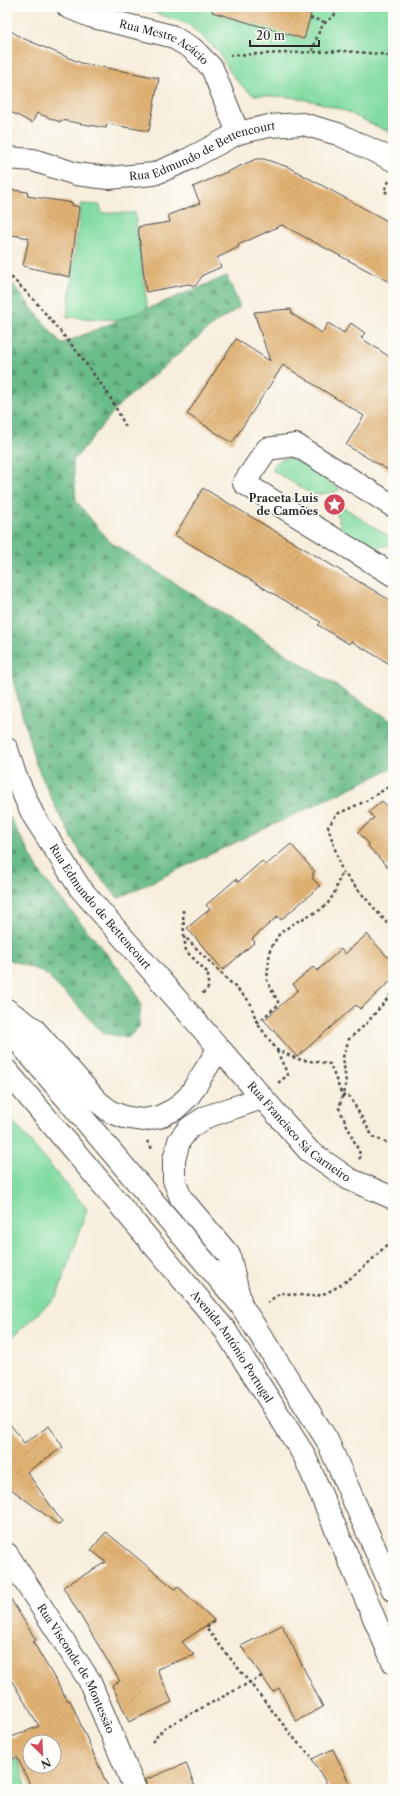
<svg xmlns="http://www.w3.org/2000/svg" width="400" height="1796" font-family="'Libre Caslon Text',serif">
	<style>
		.green { fill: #82dca1; stroke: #568466 }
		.forest { fill: url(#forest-firs); stroke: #4a7459 }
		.building { fill: url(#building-hatch); fill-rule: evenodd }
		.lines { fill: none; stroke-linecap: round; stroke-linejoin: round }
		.minor-casing { stroke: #4a4846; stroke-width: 24 }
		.tertiary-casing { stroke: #4a4846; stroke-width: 24 }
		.primary-casing { stroke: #4a4846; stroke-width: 24 }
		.path { stroke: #4a4846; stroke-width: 2.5; stroke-dasharray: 3 3; stroke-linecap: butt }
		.minor { stroke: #fff; stroke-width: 22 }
		.tertiary { stroke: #fff; stroke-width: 22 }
		.primary { stroke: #fff; stroke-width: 22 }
		.labels { text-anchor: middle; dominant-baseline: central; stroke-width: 3.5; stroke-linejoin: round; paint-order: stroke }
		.street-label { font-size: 11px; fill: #2b2b2b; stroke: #fdfcf7 }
		.poi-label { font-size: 11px; font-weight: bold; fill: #2b2b2b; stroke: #fdfcf7; text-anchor: end }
	</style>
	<defs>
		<pattern id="forest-firs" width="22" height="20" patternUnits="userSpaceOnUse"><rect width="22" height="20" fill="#69bc87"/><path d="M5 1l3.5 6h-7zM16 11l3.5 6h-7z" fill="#57996f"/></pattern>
		<pattern id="building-hatch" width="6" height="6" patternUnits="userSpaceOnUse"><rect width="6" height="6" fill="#e1b273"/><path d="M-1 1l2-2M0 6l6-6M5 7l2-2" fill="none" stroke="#c19964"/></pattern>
	</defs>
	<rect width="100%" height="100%" fill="#fdfcf7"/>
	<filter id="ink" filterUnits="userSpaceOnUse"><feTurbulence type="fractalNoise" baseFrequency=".025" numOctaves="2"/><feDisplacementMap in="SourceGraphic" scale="8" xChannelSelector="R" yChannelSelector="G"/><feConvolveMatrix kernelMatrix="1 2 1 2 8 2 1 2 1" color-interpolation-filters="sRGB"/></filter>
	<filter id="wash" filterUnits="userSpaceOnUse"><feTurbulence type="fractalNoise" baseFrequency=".012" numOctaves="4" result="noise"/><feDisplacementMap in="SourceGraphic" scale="16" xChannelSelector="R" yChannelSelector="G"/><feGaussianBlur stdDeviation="0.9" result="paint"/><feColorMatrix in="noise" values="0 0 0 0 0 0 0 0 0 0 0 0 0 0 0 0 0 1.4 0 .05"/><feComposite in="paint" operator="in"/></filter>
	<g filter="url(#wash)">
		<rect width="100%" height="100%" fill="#f7eedd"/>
		<g class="green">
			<polygon points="130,7 393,7 393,134 345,111 317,102 290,97 253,95 243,87 232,75 218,51 188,24 143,9"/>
			<polygon points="81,204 100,205 102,213 135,213 149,322 67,317"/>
			<path d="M289,458L296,460L340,489L335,492L313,495L272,470C275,461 280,459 289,458Z"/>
			<polygon points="343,507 393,539 393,544 372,549 343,532 336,513 337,508"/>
			<polygon points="7,1114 87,1209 57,1296 7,1342"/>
			<polygon points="18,1759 27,1789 7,1789 7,1764"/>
		</g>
		<g class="forest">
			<polygon points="227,276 240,307 215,323 120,404 73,461 76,501 109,541 393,722 393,768 118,898 83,857 58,813 35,762 7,658 7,277 61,344"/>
			<polygon points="7,812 42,876 131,983 141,1004 139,1027 128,1038 102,1033 76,1004 43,972 7,959"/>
		</g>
		<g id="blocks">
			<g class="building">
				<polygon points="213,7 286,7 311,14 304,39 212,12"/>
				<polygon points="7,28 20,37 81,63 159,78 149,131 107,124 106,128 61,120 60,122 37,113 32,123 7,110"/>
				<polygon points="256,159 264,159 288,167 393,224 393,284 282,225 238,245 239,247 217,258 221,267 203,275 195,286 188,284 146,292 138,227 170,222 168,215 200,203 193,187"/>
				<polygon points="7,189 28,192 27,196 73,203 72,205 79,207 70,277 23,266 29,238 7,234"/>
				<polygon points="291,309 292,314 322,333 328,323 344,333 351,323 365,333 361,338 393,359 393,473 346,445 364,416 283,365 232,443 187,414 236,339 270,361 254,312"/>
				<polygon points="203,488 393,602 393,666 351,641 349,644 318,625 321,622 175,535"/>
				<polygon points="382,801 387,806 393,801 393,873 368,846 369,844 358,832 374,818 369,812"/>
				<polygon points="291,844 315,872 312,874 314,876 312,878 320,886 281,920 278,916 252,939 255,942 223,970 187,928 210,909 206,905 236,879 238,882 262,861 266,865"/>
				<polygon points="367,934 393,963 393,979 360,1009 356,1005 297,1057 264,1020 298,990 293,984 313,967 317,971 341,949 345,954"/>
				<polygon points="7,1420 24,1443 49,1426 63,1447 27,1472 62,1522 59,1525 7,1486"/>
				<polygon points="106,1532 175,1589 177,1586 214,1620 182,1642 194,1655 157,1669 172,1702 129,1722 112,1685 120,1681 63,1587 106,1562 91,1550"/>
				<path d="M7,1593L36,1640L33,1642L68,1701L70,1700L109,1789H32L17,1757L7,1761V1739L39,1726L7,1673ZM30,1742H54V1766H30Z"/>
				<polygon points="282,1625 323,1707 296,1721 279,1688 273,1692 241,1646"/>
				<polygon points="333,1749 352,1789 330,1789 312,1759"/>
				<polygon points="186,1763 196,1789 147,1789 145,1780"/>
			</g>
		</g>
	</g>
	<g filter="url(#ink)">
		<use href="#blocks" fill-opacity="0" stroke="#4a4846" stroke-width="1"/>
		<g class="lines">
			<defs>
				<g id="minor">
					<path id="s1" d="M68,7L90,16L171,36L193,49L212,68L238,133"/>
					<path id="s2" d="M7,158L33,160L76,174L108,178L154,174L189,159L238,133L269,126L303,124L338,134L393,160"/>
					<polyline points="393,506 296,445 267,449 244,483 393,575"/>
					<path id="s3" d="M7,749L15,775L33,815L80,888L219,1048"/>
					<path id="s4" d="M7,1554L89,1680L135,1789"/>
				</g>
				<g id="tertiary">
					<path id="s5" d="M7,1010L33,1028L97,1101L111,1112L124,1117L143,1120L159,1117L175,1109L189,1096L219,1048L309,1151L349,1179L393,1198"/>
					<polyline points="241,1305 229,1255 181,1198 174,1180 174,1160 179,1141 189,1128 206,1117 262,1098"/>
				</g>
				<g id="primary">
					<polyline points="7,1028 241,1305 327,1440 393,1590"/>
					<path id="s6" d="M7,1071L225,1330L304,1455L393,1662"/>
				</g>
			</defs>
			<use href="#minor" class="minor-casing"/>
			<use href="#tertiary" class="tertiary-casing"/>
			<use href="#primary" class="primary-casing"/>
			<g class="path">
				<polyline points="310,18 325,22"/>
				<path d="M312,51C316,42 318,29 326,22C333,16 335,15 341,7"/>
				<polyline points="230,55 344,51 381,54 393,57"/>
				<polyline points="389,181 384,191 393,196"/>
				<polyline points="7,273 35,301 79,354 109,395 127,429"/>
				<polyline points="393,784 366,801 337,814 328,827 342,871 393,930"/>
				<polyline points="183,910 184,936 250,1002 257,1023 277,1050 297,1059 330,1064 342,1095"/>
				<polyline points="184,936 186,951 208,973 208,988 201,995"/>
				<polyline points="257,1023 279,1004 267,980 270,949 280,933 296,922 320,910 328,903 334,894 342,871"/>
				<polyline points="277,1051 288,1075 278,1083"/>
				<polyline points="342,1095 350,1097 373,1137 393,1145"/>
				<polyline points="147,1141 153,1150"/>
				<polyline points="359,1159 361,1156 339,1108 346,1083 343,1057 349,1039 366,1024 393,992"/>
				<path d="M267,1303L280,1293C289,1293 312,1298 320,1295C345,1287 373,1260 391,1240"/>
				<polyline points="214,1622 206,1628 298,1743 311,1756"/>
				<polyline points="152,1742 164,1728 262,1676"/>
			</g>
			<use href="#minor" class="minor"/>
			<use href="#tertiary" class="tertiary"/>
			<use href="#primary" class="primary"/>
		</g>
	</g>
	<defs>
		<symbol id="sight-disc" viewBox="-11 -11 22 22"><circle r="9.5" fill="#d1495b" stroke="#fdfcf7"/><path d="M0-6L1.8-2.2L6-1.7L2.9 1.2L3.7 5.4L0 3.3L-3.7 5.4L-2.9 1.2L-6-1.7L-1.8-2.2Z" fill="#fff"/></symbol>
	</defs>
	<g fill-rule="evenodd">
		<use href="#sight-disc" x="322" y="492" width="25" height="25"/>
	</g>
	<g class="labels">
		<g class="street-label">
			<text stroke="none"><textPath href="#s1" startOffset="103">Rua Mestre Acácio</textPath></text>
			<text stroke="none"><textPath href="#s2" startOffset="203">Rua Edmundo de Bettencourt</textPath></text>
			<text stroke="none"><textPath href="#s3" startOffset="185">Rua Edmundo de Bettencourt</textPath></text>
			<text stroke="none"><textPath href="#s5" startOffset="406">Rua Francisco Sá Carneiro</textPath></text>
			<text stroke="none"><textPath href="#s6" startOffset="356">Avenida António Portugal</textPath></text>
			<text stroke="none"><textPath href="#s4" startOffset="134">Rua Visconde de Montessão</textPath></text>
		</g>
		<g class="poi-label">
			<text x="318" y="498">Praceta Luís<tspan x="318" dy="13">de Camões</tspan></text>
		</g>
	</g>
	<rect width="400" height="1796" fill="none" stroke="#fdfcf7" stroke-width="24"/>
	<g transform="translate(42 1754) rotate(156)"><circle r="19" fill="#fdfcf7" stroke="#a9a8a5"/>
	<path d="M0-3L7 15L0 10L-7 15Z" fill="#d1495b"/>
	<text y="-6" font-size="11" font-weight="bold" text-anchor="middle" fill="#2b2b2b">N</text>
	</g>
	<path d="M250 40v6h69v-6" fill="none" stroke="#2b2b2b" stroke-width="2"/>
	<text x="256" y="40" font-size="12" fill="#2b2b2b" stroke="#fdfcf7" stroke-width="3" paint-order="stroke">20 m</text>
</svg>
